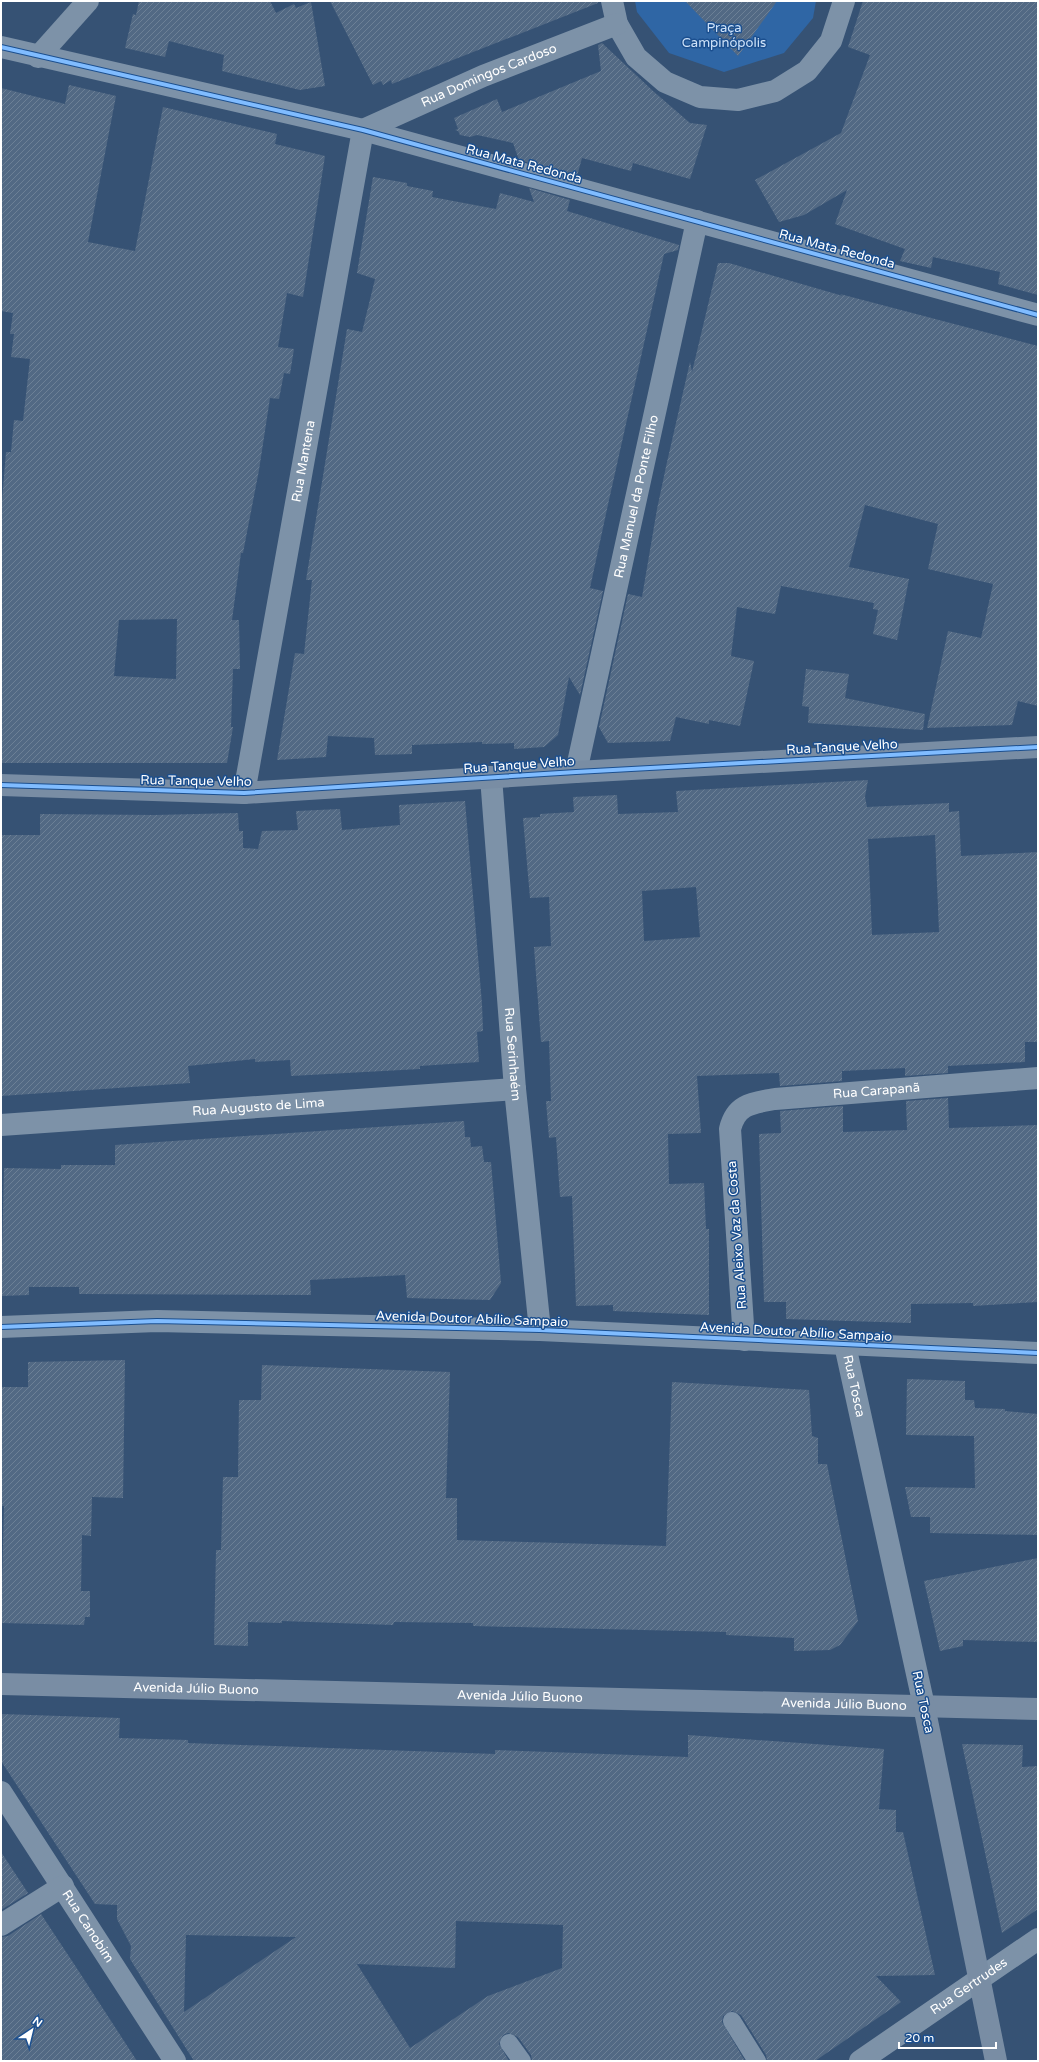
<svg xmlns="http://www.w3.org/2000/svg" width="1039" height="2062" font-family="'Varela Round',sans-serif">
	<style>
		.park { fill: #2f66a5 }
		.building { fill: url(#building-hatch); fill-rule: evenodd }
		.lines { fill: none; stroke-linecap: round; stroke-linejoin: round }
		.lane { stroke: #7d92a8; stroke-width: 18 }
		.street { stroke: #7d92a8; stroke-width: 22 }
		.secondary { stroke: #798da4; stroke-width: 22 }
		.cycleway-casing { stroke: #1b4f8f; stroke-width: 6 }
		.cycleway { stroke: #80bcff; stroke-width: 4 }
		.labels { text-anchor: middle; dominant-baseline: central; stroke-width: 3; stroke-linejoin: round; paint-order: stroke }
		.park-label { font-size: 13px; fill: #cfe3fa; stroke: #1b4f8f }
		.street-label { font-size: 13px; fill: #fff; stroke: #1b4f8f }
	</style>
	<defs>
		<pattern id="building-hatch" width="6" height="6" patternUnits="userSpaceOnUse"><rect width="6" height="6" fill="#526984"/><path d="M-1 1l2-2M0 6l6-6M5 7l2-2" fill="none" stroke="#6c8096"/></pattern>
	</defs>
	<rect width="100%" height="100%" fill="#365274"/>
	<polygon class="park" points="635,1 816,1 813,18 784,53 724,72 669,53 637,12"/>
	<g class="building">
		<polygon points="139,1 270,1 276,13 294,4 296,8 311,2 325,86 300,90 222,71 224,55 169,41 165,57 125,48 133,14 136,15"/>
		<polygon points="330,1 597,1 598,3 392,84 391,80 383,85 381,81 373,85"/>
		<polygon points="685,1 777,1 738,56"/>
		<polygon points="863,1 1038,1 1038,295 998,284 1000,272 933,257 931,268 900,261 905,249 835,224 847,190 804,215 779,222 755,180 841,133 870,55 848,47"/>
		<polygon points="602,43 653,91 690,123 707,125 690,179 633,163 631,171 582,158 577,176 519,160 513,143 477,135 470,137 460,135 458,131 455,130 458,129 454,118 497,99 502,112 601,71 598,45"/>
		<path d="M69,85L116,96L88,242L135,251L163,107L277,134L275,144L325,156L303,297L287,293L278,347L294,349L290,374L284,373L279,399L270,398L259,470L243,553H241L232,620H239L240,669H233L231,727H233L227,763H1V513L6,452H11L14,420L23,421L30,359L11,357L14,334H10L13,313L1,311V88L65,104ZM177,619L176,679L114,676L119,620Z"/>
		<polygon points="373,177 407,183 407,186 433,191 432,197 496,209 500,193 534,202 529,188 570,200 567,211 679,245 678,250 664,254 609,500 590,588 603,591 580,695 569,677 558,735 544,747 514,749 514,743 482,744 482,742 412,745 412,754 375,755 374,738 328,736 326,757 277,760 295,653 304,654 312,580 306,580 347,329 362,332 375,279 357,273"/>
		<polygon points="718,263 729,263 843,296 840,294 1038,346 1038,706 1018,701 1012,725 927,728 948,631 981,638 993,584 928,569 938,524 865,505 849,567 909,579 897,640 873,634 878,610 873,609 874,603 781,586 775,614 737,607 731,656 754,661 740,726 709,720 709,724 676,717 670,741 608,743 599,727 628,594 642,597 657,509 667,462 690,362 692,372"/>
		<polygon points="806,669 849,674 845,698 925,714 923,730 808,723 809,707 802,706"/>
		<path d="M868,780L865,797L867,807L949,803V812L959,811L961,856L1038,852V1042H1025V1062L948,1066V1073L905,1076V1068L842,1071V1081L780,1086L779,1073L697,1076L701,1133L668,1134L669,1184L704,1183L706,1229H709V1315L613,1311V1305L576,1306L572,1196L560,1197L556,1137L549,1138L546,1101H551L549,1041L541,1042L534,947L551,946L549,897L530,898L523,818L540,817V814L574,812L573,797L617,795L618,814L678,812L676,791ZM935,835L939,932L872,935L868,839ZM696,887L700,937L644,941L642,891Z"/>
		<polygon points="465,801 482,1004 483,1031 477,1032 479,1062 420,1066 420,1069 291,1076 290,1060 255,1062 255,1059 188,1066 190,1083 1,1096 1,835 40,835 40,814 155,815 238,813 239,831 243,831 243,848 258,849 262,831 298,830 296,811 340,809 342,830 400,825 399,805"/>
		<polygon points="948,1098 949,1128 1038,1125 1038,1302 973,1306 973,1303 911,1304 911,1323 786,1319 786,1302 764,1302 759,1134 781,1133 780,1111 843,1106 843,1132 907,1130 906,1101"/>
		<polygon points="464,1121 465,1137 470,1137 471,1147 482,1146 484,1162 491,1162 501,1283 490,1300 407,1298 405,1275 310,1280 311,1295 79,1294 79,1287 29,1287 29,1295 1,1296 4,1168 61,1169 61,1165 115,1165 115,1145"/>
		<polygon points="125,1360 123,1498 92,1497 91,1536 82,1535 81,1591 90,1591 90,1617 85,1617 84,1625 1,1623 4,1506 1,1506 1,1387 28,1387 28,1362"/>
		<polygon points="262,1365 450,1372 446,1498 457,1498 457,1540 666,1546 672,1382 809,1390 812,1436 818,1438 818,1464 827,1464 858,1621 840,1645 830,1650 794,1651 794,1638 726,1635 726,1632 473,1626 473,1623 394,1622 393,1625 282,1621 282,1623 248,1622 248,1646 214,1645 216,1550 221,1550 223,1477 238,1477 239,1400 261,1400"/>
		<polygon points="907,1379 965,1381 965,1400 974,1400 975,1408 1005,1409 1005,1411 1038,1414 1038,1535 930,1533 930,1517 911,1517 905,1487 975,1488 974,1436 906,1435"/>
		<polygon points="1038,1558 1038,1642 963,1640 963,1646 940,1651 924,1581"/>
		<path d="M1,1714L120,1718L119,1738L188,1740V1743L495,1754V1750L688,1757V1735L884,1749L879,1809L896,1810V1832H903L935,1975L876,1976L901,2002L815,2061H767L766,2055L741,2015L732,2011L723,2016L722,2022L745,2061H532L531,2055L518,2037L508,2033L503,2035L499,2044L509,2061H194L130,1959L131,1946L117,1919V1905L95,1904L1,1761ZM456,1921L563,1925L562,1968L488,1996L410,2048L357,1964L455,1968ZM186,1935L296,1937L184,2012Z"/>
		<polygon points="962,1744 1023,1745 1022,1767 1038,1766 1038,1909 1002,1933"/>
		<polygon points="1,1852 28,1893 1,1910"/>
		<polygon points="41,1914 76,1967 137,2061 1,2061 1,1937 8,1936"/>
	</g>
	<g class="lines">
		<g class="lane">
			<polyline points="732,2021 757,2061"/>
			<polyline points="509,2043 522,2061"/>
		</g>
		<g class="street">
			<polyline points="612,1 617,24 636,57 665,82 700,97 738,100 775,91 807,71 831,41 844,1"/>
			<polyline points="1,47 363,130 1038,315"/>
			<polyline points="38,57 88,1"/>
			<path id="s1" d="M576,772L697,221"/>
			<path id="s2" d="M491,777L515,1089L540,1330"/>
			<path id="s3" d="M244,793L363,130L483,76L617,24"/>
			<path id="s4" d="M1,1125L515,1089"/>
			<polyline points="1,1327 157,1321 540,1330 1038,1353"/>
			<path id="s5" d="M744,1340L730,1129C736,1104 752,1103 775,1099L1038,1078"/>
			<path id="s6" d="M845,1345L924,1706"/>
			<path id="s7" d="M1,1792L175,2061"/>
			<polyline points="1,1925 63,1886"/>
			<path id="s8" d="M860,2061L1038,1939"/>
		</g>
		<g class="secondary">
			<polyline points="1,785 244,793 576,772 1038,747"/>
			<path id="s9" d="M1,1684L1038,1709"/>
			<polyline points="924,1706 996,2061"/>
		</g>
		<defs>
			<g id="cycleway">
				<polyline points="1,47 363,130 1038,315"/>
				<polyline points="1,785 244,793 576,772 1038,747"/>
				<polyline points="1,1327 157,1321 540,1330 1038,1353"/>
			</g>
		</defs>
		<use href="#cycleway" class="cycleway-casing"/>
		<use href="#cycleway" class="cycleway"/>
	</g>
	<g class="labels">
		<g class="park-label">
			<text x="724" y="28">Praça<tspan x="724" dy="15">Campinópolis</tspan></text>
		</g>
		<g class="street-label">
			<text stroke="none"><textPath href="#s3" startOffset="811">Rua Domingos Cardoso</textPath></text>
			<text transform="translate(524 164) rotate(15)">Rua Mata Redonda</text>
			<text transform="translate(837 249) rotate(15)">Rua Mata Redonda</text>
			<text stroke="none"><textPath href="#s3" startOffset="337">Rua Mantena</textPath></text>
			<text stroke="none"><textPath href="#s1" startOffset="282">Rua Manuel da Ponte Filho</textPath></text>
			<text transform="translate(842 747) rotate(-3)">Rua Tanque Velho</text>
			<text transform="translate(519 765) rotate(-4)">Rua Tanque Velho</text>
			<text transform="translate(196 781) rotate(1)">Rua Tanque Velho</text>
			<text stroke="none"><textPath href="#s2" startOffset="278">Rua Serinhaém</textPath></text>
			<text stroke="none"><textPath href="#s5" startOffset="372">Rua Carapanã</textPath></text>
			<text stroke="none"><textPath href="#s4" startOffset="258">Rua Augusto de Lima</textPath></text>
			<text transform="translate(737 1235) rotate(-94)">Rua Aleixo Vaz da Costa</text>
			<text transform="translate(472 1319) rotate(2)">Avenida Doutor Abílio Sampaio</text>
			<text transform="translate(796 1332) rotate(3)">Avenida Doutor Abílio Sampaio</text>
			<text stroke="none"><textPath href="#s6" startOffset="42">Rua Tosca</textPath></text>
			<text stroke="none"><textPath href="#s9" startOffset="195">Avenida Júlio Buono</textPath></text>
			<text stroke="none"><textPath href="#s9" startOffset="519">Avenida Júlio Buono</textPath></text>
			<text transform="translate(923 1702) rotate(78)">Rua Tosca</text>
			<text stroke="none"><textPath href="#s9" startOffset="843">Avenida Júlio Buono</textPath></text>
			<text stroke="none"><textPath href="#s7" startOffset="160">Rua Canobim</textPath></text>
			<text stroke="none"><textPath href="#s8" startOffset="132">Rua Gertrudes</textPath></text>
		</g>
	</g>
	<rect width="1039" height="2062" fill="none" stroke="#ffffff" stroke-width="4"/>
	<g transform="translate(32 2030) rotate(35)" stroke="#1b4f8f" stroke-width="3" paint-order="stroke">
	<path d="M0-3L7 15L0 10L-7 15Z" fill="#ffffff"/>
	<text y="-6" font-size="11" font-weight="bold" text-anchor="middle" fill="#ffffff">N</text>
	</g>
	<path d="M899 2042v6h97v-6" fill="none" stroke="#ffffff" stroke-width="2"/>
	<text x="905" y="2042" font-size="12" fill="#ffffff" stroke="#1b4f8f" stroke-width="3" paint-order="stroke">20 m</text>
</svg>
